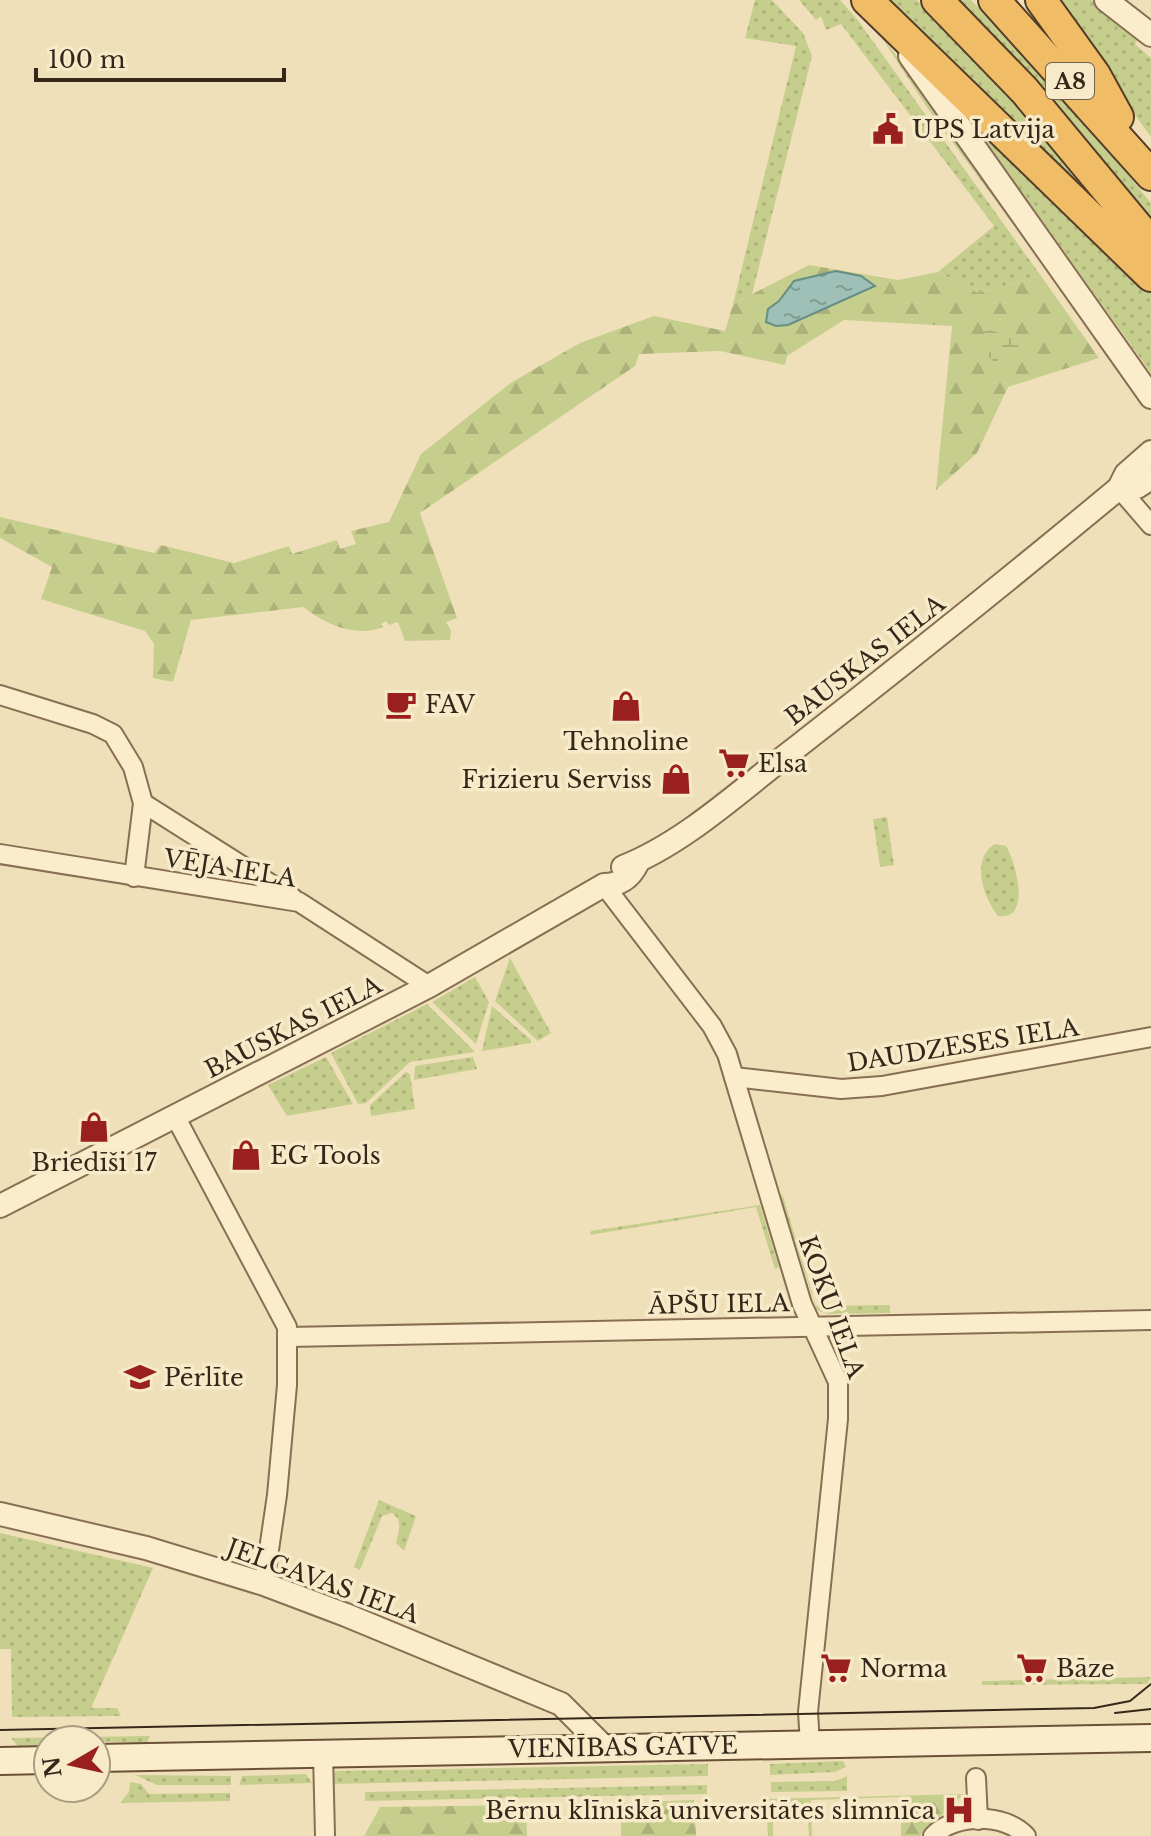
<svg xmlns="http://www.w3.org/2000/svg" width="1151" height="1836" font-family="'Libre Baskerville',serif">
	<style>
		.grass { fill: url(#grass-dots) }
		.forest { fill: url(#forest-firs) }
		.wetland { fill: url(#wetland-marsh) }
		.water { fill: url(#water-ripples); stroke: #668e84; stroke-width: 2 }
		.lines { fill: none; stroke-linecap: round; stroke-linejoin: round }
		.minor-casing { stroke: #886f53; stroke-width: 22 }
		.tertiary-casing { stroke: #886f53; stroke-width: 26 }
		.secondary-casing { stroke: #695037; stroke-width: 30 }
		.trunk-casing { stroke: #543d28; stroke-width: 34 }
		.minor { stroke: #fbedcc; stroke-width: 18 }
		.tertiary { stroke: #fbedcc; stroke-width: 22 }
		.secondary { stroke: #fbedcc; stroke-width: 26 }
		.trunk { stroke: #f0bc66; stroke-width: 30 }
		.tram { stroke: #352719; stroke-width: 2 }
		.labels { text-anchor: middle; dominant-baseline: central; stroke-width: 7; stroke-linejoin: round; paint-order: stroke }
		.shield { fill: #f7eac9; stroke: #6f624e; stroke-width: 2 }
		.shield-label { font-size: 22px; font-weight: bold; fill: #352719 }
		.poi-label { font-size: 24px; fill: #352719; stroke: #f7eac9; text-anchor: start }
		.street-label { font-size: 24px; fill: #352719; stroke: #f7eac9 }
	</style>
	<defs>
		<pattern id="grass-dots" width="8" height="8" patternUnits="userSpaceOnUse" patternTransform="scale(2)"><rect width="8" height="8" fill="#c6ce8d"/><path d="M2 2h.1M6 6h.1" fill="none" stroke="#abb179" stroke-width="1.8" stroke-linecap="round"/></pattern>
		<pattern id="forest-firs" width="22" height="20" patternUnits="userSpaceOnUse" patternTransform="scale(2)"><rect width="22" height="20" fill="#c6ce8d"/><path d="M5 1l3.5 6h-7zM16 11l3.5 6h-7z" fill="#abb179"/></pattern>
		<pattern id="wetland-marsh" width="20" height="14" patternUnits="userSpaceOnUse" patternTransform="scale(2)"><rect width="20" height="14" fill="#c6ce8d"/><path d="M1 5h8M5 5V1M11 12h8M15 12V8" fill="none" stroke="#abb179"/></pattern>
		<pattern id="water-ripples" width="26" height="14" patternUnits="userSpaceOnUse" patternTransform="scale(2)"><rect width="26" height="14" fill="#9ec0b6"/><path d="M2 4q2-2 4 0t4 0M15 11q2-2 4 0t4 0" fill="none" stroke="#829c93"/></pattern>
	</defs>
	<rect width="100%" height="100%" fill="#f0e0b9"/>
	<g class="grass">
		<polygon points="755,0 772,0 803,33 812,56 752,294 733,304 796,46 745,38"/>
		<polygon points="799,0 840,0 857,19 1041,276 978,293 938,272 994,226 841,24 826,30 821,16 816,20"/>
		<path d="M879,0H917C993,77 1064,157 1131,242Z"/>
		<polygon points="959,0 971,0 1072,106 1151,203 1151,216 1090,143"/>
		<polygon points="1050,0 1091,0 1139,37 1135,44 1151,58 1151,137"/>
		<polygon points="880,35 932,100 1021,230 1013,224 928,109"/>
		<polygon points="965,113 1151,290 1151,373"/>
		<polygon points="887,817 894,865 880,867 873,819"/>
		<path d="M995,844L1006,846C1016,862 1032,922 998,916C983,897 970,859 995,844Z"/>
		<polygon points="510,958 551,1033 538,1041 495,1001"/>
		<polygon points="475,977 489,1002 476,1044 432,1002"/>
		<polygon points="427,1004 475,1052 410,1062 366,1103 358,1104 331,1053"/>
		<polygon points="492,1006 531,1040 531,1043 482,1051"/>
		<polygon points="326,1057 353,1104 287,1116 268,1085"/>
		<polygon points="473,1057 477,1069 414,1080 415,1066"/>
		<polygon points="406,1072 410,1074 415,1109 371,1116 370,1105"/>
		<polygon points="782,1193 816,1306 890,1305 890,1313 827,1314 817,1310 782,1202"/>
		<polygon points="760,1205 779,1267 775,1269 756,1207 590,1235 591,1231"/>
		<path d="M379,1500L416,1516L404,1551L396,1543C398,1532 404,1521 392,1513L382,1516L360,1570L354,1567Z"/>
		<polygon points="0,1533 153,1568 91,1708 117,1708 121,1716 12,1717 11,1649 0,1649"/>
		<polygon points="1151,1677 1147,1684 982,1685 982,1681"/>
		<polygon points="150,1736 147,1743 48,1740 48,1745 18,1746 11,1738"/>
		<polygon points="843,1761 846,1767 835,1772 770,1775 770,1764"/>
		<polygon points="708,1764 708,1776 332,1784 335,1771"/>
		<polygon points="306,1774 312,1783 239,1785 242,1776"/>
		<polygon points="135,1775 231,1776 231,1785 157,1785"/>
		<polygon points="847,1776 847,1791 771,1792 771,1782 836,1781"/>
		<polygon points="130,1782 141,1784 149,1794 230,1793 230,1801 120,1803 129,1792"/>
		<polygon points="707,1785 707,1794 365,1801 365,1792"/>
	</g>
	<g class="forest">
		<path d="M809,265L898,280L938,272L978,293L1041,276L1099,358L1008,387L977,453L936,490L952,326L844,320L787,356L785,365L720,351L639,354L635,366L420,513L457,618L446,622L451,630L450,640L405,641L398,622L389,625L386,621L381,624L383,627C354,638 326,624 303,607L191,620L173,682L153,678L154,644L145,631L41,599L52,567L0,538V517L154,553L161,545L234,563L289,546L292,554L337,540L340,549L356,544L351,531L389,522L421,454L512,382L580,343L654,316L725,331L733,304Z"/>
		<polygon points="964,1794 920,1836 901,1836 901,1797 811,1800 812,1836 809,1836 807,1807 773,1808 773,1836 768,1836 766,1799"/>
		<polygon points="694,1800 696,1836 621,1836 621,1803"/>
		<polygon points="526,1805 527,1836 364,1836 380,1807"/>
	</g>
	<path class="wetland" d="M990,330C1002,335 1017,334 1028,339L1022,359L995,363L984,352V331Z"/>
	<polygon class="water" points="836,271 861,276 875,286 788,325 776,326 766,322 768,309 779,301 794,281"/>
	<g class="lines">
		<defs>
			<g id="minor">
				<polyline points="1119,488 1151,525"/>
				<polyline points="0,695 93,724 113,734 133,767 143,803 134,877"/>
				<polyline points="143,803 293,898"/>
				<polyline points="0,854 299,902 429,986"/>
				<polyline points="604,885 712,1026 727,1054 802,1304 838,1382 838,1419 808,1712 810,1744"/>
				<polyline points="734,1077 841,1089 882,1086 1151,1037"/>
				<polyline points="175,1116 287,1327 287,1385 277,1495 264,1584"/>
				<polyline points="288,1337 1151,1320"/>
				<polyline points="323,1753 325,1836"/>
				<polyline points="976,1778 978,1820"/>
				<path d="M933,1836C955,1813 1005,1813 1026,1836"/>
			</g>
			<g id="tertiary">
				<polyline points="1106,0 1151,35"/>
				<polyline points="910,56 1151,397"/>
				<polyline points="1119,488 1137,487 1151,478"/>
				<path d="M623,867C685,843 743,788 797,747C906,662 1013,576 1119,488L1126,474L1151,452"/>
				<path d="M0,1206L429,986L604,885C620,885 630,878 637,864"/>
				<polyline points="0,1514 146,1548 264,1584 346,1615 561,1704 604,1747"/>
			</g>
			<g id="secondary">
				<polyline points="96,1758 1151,1738"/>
				<polyline points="0,1761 48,1760"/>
			</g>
			<g id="trunk">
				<polyline points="867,0 1151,276"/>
				<polyline points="937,0 1025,91 1151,243"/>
				<polyline points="994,0 1151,175"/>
				<polyline points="1041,0 1095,75 1118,117"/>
			</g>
		</defs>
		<use href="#minor" class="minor-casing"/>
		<use href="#tertiary" class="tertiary-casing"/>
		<use href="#secondary" class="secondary-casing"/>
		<use href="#trunk" class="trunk-casing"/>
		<use href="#minor" class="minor"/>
		<use href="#tertiary" class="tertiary"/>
		<use href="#secondary" class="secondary"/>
		<use href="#trunk" class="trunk"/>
		<g class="tram">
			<polyline points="1115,1713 1151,1709"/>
			<polyline points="0,1730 1094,1708 1130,1701 1151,1684"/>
		</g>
	</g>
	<defs>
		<symbol id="civic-bare" viewBox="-9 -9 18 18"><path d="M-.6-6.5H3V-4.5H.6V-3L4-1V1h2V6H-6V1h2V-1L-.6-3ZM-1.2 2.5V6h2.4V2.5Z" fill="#9a1f1f" stroke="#f7eac9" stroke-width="2.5" paint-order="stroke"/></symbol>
		<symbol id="cafe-bare" viewBox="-9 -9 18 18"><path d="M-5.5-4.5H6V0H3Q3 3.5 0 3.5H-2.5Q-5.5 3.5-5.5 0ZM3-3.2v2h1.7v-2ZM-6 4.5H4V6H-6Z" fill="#9a1f1f" stroke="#f7eac9" stroke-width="2.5" paint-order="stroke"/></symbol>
		<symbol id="shop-bare" viewBox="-9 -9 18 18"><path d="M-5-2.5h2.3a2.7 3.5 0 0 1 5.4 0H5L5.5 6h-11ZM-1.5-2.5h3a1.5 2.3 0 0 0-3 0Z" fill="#9a1f1f" stroke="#f7eac9" stroke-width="2.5" paint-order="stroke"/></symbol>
		<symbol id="supermarket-bare" viewBox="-9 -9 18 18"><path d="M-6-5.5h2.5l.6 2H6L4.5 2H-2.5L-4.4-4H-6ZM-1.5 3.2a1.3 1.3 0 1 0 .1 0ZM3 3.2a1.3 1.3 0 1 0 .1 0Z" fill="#9a1f1f" stroke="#f7eac9" stroke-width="2.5" paint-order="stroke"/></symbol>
		<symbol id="school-bare" viewBox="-9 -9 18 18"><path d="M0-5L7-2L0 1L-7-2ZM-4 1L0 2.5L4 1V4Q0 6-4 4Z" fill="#9a1f1f" stroke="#f7eac9" stroke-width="2.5" paint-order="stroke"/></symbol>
		<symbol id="hospital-bare" viewBox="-9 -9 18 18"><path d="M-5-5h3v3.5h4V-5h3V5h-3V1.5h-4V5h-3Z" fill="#9a1f1f" stroke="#f7eac9" stroke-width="2.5" paint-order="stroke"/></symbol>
	</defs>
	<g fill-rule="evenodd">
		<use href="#civic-bare" x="866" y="107" width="44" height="44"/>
		<use href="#cafe-bare" x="379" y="682" width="44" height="44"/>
		<use href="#shop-bare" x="604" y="684" width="44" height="44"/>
		<use href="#supermarket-bare" x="712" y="741" width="44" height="44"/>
		<use href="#shop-bare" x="654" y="757" width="44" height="44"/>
		<use href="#shop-bare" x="72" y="1105" width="44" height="44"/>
		<use href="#shop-bare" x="224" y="1133" width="44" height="44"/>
		<use href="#school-bare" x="118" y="1355" width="44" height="44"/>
		<use href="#supermarket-bare" x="814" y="1646" width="44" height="44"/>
		<use href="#supermarket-bare" x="1010" y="1646" width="44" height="44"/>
		<use href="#hospital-bare" x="937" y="1788" width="44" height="44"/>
	</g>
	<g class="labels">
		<rect class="shield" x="1046" y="63" width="48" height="36" rx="6"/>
		<g class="shield-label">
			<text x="1070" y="81">A8</text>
		</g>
		<g class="poi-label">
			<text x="912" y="129">UPS Latvija</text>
			<text x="425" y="704">FAV</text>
			<text x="626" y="741" text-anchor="middle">Tehnoline</text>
			<text x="758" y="763">Elsa</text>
			<text x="652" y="779" text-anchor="end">Frizieru Serviss</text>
			<text x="270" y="1155">EG Tools</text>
			<text x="94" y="1162" text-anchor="middle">Briedīši 17</text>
			<text x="164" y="1377">Pērlīte</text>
			<text x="860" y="1668">Norma</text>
			<text x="1056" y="1668">Bāze</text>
			<text x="935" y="1810" text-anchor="end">Bērnu klīniskā universitātes slimnīca</text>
		</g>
		<g class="street-label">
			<text transform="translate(865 660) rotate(-38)">BAUSKAS IELA</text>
			<text transform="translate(230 868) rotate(9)">VĒJA IELA</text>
			<text transform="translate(293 1027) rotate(-27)">BAUSKAS IELA</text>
			<text transform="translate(963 1045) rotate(-9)">DAUDZESES IELA</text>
			<text transform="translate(719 1304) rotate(-1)">ĀPŠU IELA</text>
			<text transform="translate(832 1307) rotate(70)">KOKU IELA</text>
			<text transform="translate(323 1581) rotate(20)">JELGAVAS IELA</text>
			<text transform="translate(623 1747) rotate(-1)">VIENĪBAS GATVE</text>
		</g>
	</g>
	<g transform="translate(72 1764) rotate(261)"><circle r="38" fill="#f7eac9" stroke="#a99c83" stroke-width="2"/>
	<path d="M0-6L14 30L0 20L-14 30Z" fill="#9a1f1f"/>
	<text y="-12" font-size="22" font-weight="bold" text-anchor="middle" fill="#352719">N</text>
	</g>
	<path d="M36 68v12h248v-12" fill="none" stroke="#352719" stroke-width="4"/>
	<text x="48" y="68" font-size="24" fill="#352719" stroke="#f7eac9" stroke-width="6" paint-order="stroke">100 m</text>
</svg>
